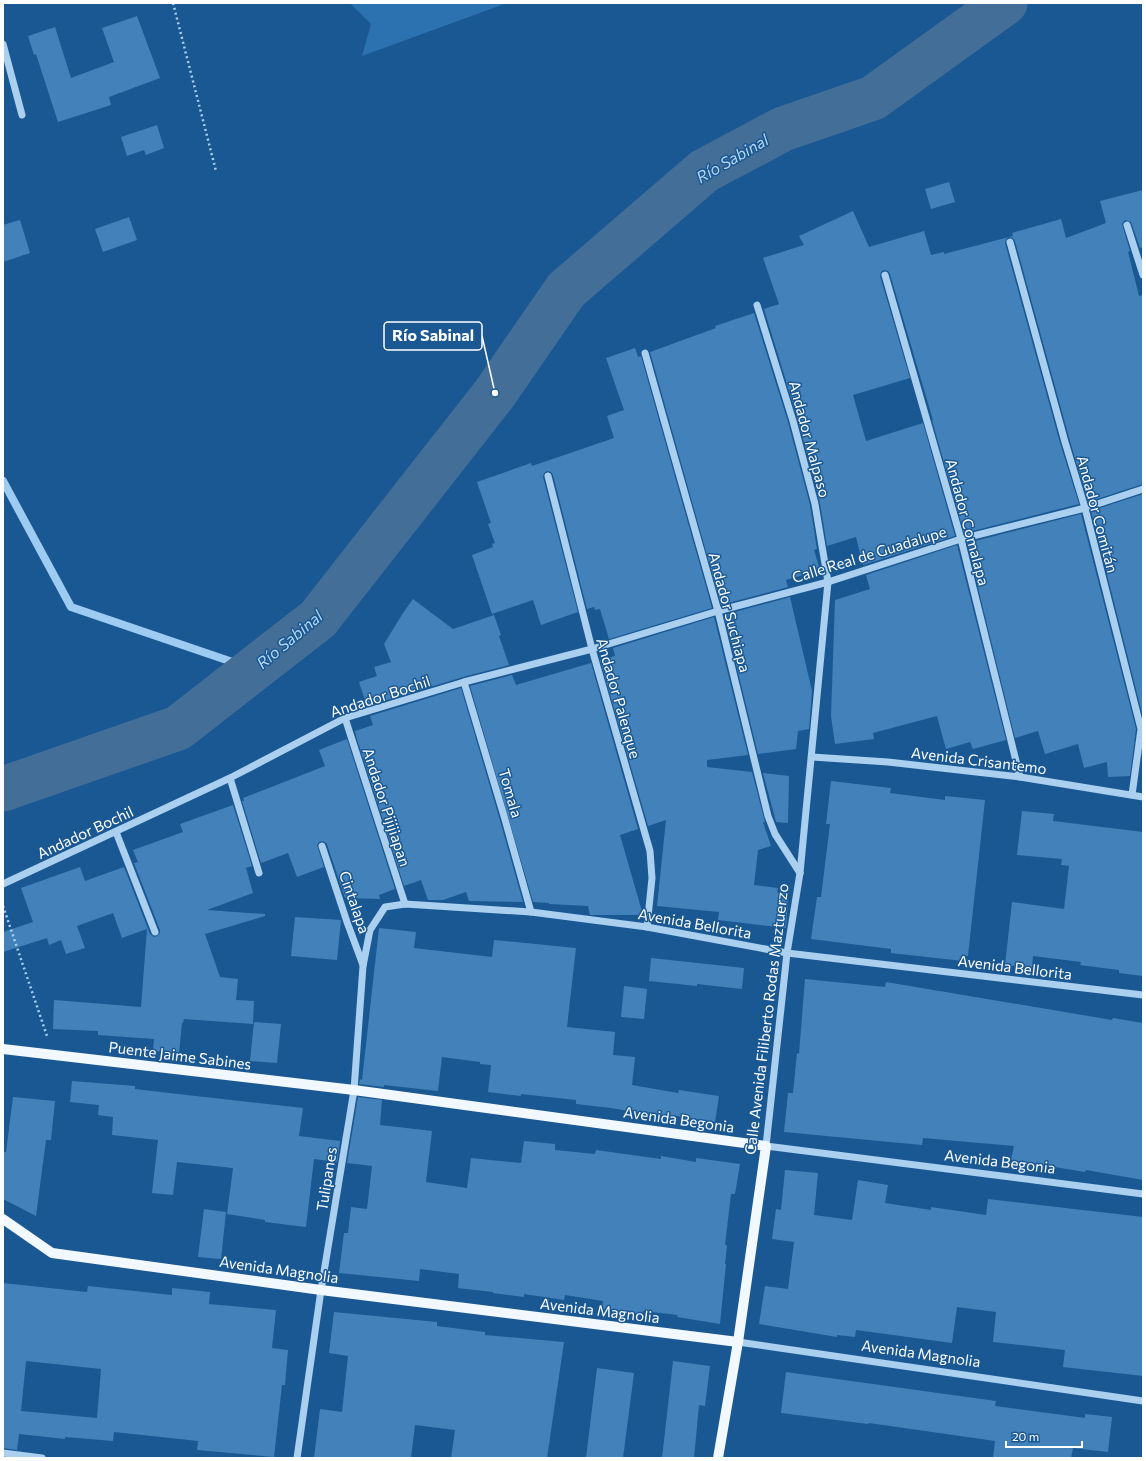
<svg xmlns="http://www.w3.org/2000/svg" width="1146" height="1461" font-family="Commissioner,sans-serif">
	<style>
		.green { fill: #2c72b1 }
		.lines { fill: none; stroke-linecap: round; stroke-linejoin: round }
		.stream { stroke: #9dcbf2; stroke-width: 8 }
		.river { stroke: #426e98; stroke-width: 45 }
		.building { fill: #4381ba; fill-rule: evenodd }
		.path { stroke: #aacfef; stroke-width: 2.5; stroke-dasharray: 2 3; stroke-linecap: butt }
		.minor { stroke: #aacfef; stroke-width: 7 }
		.major { stroke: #f2f8ff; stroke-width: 10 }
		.labels { text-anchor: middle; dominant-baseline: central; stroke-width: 3; stroke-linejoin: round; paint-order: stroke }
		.street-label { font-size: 15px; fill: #fff; stroke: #1a5893 }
		.water-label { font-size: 16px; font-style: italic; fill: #b6d8f6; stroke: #1a5893 }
		.leader { fill: none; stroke: #fff; stroke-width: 1.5 }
		.callout-dot { fill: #fff; stroke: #1a5893; stroke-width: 1.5 }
		.callout { fill: #1a5893; stroke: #fff; stroke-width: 1.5 }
		.callout-label { font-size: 16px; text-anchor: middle; font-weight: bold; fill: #fff }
	</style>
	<rect width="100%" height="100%" fill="#1a5893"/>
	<polygon class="green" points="350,3 507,3 362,56 371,24"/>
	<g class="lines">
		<polyline class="stream" points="3,481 71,607 253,669"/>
		<polyline class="river" points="3,789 178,728 318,619 495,393 566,290 704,171 783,129 873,98 1005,3"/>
	</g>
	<g class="building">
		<polygon points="137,16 160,78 109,97 111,105 58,122 36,54 34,55 28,36 55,27 71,78 114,62 102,28"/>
		<polygon points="157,125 164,148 146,155 144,150 127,156 121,137"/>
		<polygon points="949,182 955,202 931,209 925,189"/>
		<polygon points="1143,190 1143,247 1140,248 1131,222 1125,220 1122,224 1130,251 1128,252 1139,296 1143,295 1143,484 1088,502 1070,441 1015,241 1013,238 1009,237 1006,239 1005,243 1060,443 1079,504 964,533 932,420 933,420 890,274 888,271 884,270 881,272 880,276 910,378 853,395 866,441 923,423 955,536 863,565 856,537 827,546 820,503 798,420 764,309 779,304 763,258 804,245 799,236 853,211 869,247 924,231 931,255 944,252 944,254 1013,236 1012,233 1061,219 1066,238 1106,223 1100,201"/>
		<polygon points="129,217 137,240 103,252 95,229"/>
		<polygon points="20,220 30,253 3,262 3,225"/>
		<polygon points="754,313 788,422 810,505 817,549 814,550 820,570 786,580 788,587 721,605 650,352 716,328 715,326"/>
		<polygon points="635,348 638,357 641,356 712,608 609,639 600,609 595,610 594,607 587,609 553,475 551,472 547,471 544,473 543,477 578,612 541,625 533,600 492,614 472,555 493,547 492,544 495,543 488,524 491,523 477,482 531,463 532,466 614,438 607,416 624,410 606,358"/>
		<polygon points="1143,494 1143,717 1091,511"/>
		<polygon points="1081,514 1136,729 1130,776 1108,777 1107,762 1084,768 1078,744 1045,754 1038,731 1015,738 967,543"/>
		<polygon points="957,545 1006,740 973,749 970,742 946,749 937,716 873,733 874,739 835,744 831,716 835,600 870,589 866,575"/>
		<polygon points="790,597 812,691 809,729 798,731 796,749 758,754 724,615"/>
		<polygon points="413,599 453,629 494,615 501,635 499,636 509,665 463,677 367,706 359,682 377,676 374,667 391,662 384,644 403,613"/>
		<polygon points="714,617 748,755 707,760 707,767 752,772 765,822 763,822 771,846 758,850 754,885 778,888 777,892 785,893 785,898 788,898 786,928 718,920 719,912 657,906 666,820 648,826 600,660 615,656 613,648"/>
		<polygon points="591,663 638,829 620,835 643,915 590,915 588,906 549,904 549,903 533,902 470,686 512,675 516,685"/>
		<polygon points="461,688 499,817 523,902 469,901 466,892 443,900 428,900 421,880 404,886 356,736 355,731 373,725 370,716"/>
		<polygon points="347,739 395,889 379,895 380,899 345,898 327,844 323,841 319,842 317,845 324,867 297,877 288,853 261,863 242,801 244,801 243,798 325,766 319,750"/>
		<polygon points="763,773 789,776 788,823 776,822"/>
		<polygon points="831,781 891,788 890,793 945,800 945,796 985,800 968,956 965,956 963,961 891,953 891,949 811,939 817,897 821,897 830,824 826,824"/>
		<polygon points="233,805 252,866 246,868 253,893 207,910 265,914 265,916 205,934 220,977 238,979 236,1000 254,1001 253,1024 184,1019 183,1023 182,1023 179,1053 153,1051 154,1039 98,1035 98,1031 53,1029 54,1000 141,1007 147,929 122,938 113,913 77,926 85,948 66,954 61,940 49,945 47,938 3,952 3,932 33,922 21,888 80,867 85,881 124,867 150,934 154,937 157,936 160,933 160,930 134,863 138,862 133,850 183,832 180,824"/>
		<polygon points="1022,811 1054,814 1053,821 1143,832 1143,976 1119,973 1119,970 1080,965 1081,962 1033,956 1032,968 1005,965 1012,902 1064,909 1069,866 1061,865 1062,859 1017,855"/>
		<polygon points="295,917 341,920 337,960 291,956"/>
		<polygon points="379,928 416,932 414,948 492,957 494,940 576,948 567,1027 615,1032 613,1055 635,1057 632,1085 678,1093 679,1090 719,1096 715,1122 671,1115 671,1118 611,1108 576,1104 576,1100 521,1094 521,1096 488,1092 491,1065 480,1064 480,1062 442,1057 438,1091 384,1085 384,1087 359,1084 360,1079 362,1080"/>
		<polygon points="651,958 744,968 742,989 697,984 697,986 649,981"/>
		<polygon points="805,979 885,987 886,982 1112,1020 1113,1018 1143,1023 1143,1180 1086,1170 1085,1172 1011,1160 1014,1146 923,1138 922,1145 784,1132 788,1093 793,1093 797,1053 799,1054"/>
		<polygon points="624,986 647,989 644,1019 621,1017"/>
		<polygon points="254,1022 281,1024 277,1063 250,1061"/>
		<polygon points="72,1081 135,1086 135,1089 169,1093 303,1108 299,1136 340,1141 337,1162 314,1159 306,1227 265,1222 265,1220 227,1214 233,1168 177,1162 173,1195 152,1193 158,1140 112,1135 113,1117 98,1115 99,1105 70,1102"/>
		<polygon points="13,1097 55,1101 51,1140 46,1140 36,1216 3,1199 3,1152 6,1152"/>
		<polygon points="358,1097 382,1100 380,1125 432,1131 426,1182 467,1188 471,1158 521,1163 524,1141 555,1144 555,1150 595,1154 596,1150 661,1159 661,1156 696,1162 696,1158 740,1164 735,1194 731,1194 725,1245 727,1245 725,1264 726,1264 720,1324 677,1317 678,1315 643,1311 642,1314 602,1309 603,1301 565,1295 564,1300 524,1294 524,1297 493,1293 493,1292 458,1288 459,1274 420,1269 419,1281 339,1273 344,1233 348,1233 351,1207 367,1209 372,1166 347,1163"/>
		<polygon points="785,1170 818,1173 814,1215 852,1220 858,1180 888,1185 885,1203 931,1210 931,1207 986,1215 988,1199 1143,1217 1143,1376 1063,1367 1065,1350 993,1342 996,1312 957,1307 952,1343 856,1330 855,1337 837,1335 837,1337 759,1324 765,1286 788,1289 794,1242 772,1239 776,1209 781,1210"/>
		<polygon points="204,1209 226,1212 221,1259 198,1257"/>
		<path d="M3,1283L87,1292L88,1286L172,1295V1288L210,1292L209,1304L276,1310L272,1348L288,1350L285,1385H282L274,1457L197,1450L198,1441L114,1432L113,1441L65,1437V1439L19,1434L17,1450L3,1448ZM26,1361L101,1369L97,1418L21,1411Z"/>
		<polygon points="334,1312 437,1322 437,1326 485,1332 485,1335 564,1342 547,1458 451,1458 455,1430 415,1425 411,1458 314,1458 320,1409 342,1412 348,1356 329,1353"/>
		<polygon points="673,1361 710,1366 705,1406 699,1405 694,1458 662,1458"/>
		<polygon points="597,1368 634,1373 623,1458 586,1458"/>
		<polygon points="786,1372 996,1401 995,1406 1085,1418 1085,1414 1112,1417 1108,1452 1073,1448 1071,1458 993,1458 995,1441 869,1423 868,1424 781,1413"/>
	</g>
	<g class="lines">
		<g class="path">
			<polyline points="173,3 216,171"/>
			<polyline points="3,906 47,1036"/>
		</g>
		<g class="minor">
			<polyline points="3,44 22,115"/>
			<polyline points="1127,225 1143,275"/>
			<polyline points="1010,242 1065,442 1085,508 1141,729 1132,795"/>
			<polyline points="885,275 961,539 1020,777"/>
			<polyline points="757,305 793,421 815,504 828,582 800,873 787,953 766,1146 1143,1194"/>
			<polyline points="645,353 718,611 768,816 775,834 800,873"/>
			<polyline points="548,476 592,649 650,851 652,878 647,927"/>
			<polyline points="464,682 504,816 531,912"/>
			<polyline points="345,718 405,904"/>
			<polyline points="812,757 888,762 1020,777 1143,797"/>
			<polyline points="230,778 259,873"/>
			<polyline points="116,832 155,932"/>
			<polyline points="322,846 347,922 363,965"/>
			<polyline points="3,884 230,778 345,718 464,682 592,649 718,611 828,582 961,539 1085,508 1143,489"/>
			<polyline points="738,1342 1143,1401"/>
			<polyline points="3,1453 42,1458"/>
			<polyline points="297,1458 321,1290 354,1090 363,966 370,930 385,907 405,904 531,912 647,927 787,953 1143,995"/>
		</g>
		<g class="major">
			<polyline points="3,1049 354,1090 766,1146 738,1342 718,1458"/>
			<polyline points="3,1219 52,1253 321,1290 738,1342"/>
		</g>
	</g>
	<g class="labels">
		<g class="street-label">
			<text transform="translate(810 439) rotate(75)">Andador Malpaso</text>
			<text transform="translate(1098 514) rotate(75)">Andador Comitán</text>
			<text transform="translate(968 522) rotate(75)">Andador Comalapa</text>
			<text transform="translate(869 554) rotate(-17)">Calle Real de Guadalupe</text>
			<text transform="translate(730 612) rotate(75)">Andador Suchiapa</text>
			<text transform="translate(380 696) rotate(-18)">Andador Bochil</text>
			<text transform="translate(619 698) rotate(74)">Andador Palenque</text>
			<text transform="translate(979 760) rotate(7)">Avenida Crisantemo</text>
			<text transform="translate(511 793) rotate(74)">Tomala</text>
			<text transform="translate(387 807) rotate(72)">Andador Pijijiapan</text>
			<text transform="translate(85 832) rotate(-25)">Andador Bochil</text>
			<text transform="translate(355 902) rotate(71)">Cintalapa</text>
			<text transform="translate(695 923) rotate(10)">Avenida Bellorita</text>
			<text transform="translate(1015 967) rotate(7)">Avenida Bellorita</text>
			<text transform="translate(766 1019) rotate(-83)">Calle Avenida Filiberto Rodas Maztuerzo</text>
			<text transform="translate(180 1055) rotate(7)">Puente Jaime Sabines</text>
			<text transform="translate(679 1119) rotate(8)">Avenida Begonia</text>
			<text transform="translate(1000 1161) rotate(7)">Avenida Begonia</text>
			<text transform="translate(326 1179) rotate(-81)">Tulipanes</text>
			<text transform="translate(279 1269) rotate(8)">Avenida Magnolia</text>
			<text transform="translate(600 1310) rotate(7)">Avenida Magnolia</text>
			<text transform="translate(921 1353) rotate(8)">Avenida Magnolia</text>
		</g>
		<g class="water-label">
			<text transform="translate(732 158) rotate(-30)">Río Sabinal</text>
			<text transform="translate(289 639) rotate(-40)">Río Sabinal</text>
		</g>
	</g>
	<path class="leader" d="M495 393L482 336"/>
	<circle class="callout-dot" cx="495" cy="393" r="4"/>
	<rect class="callout" x="384" y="322" width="98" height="28" rx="4"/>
	<g class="callout-label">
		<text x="433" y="341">Río Sabinal</text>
	</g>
	<rect width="1146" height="1461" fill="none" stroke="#ffffff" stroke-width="8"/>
	<path d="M1006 1441v6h76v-6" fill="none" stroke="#ffffff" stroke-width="2"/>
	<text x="1012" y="1441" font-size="12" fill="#ffffff" stroke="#1a5893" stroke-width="3" paint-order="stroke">20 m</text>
</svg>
